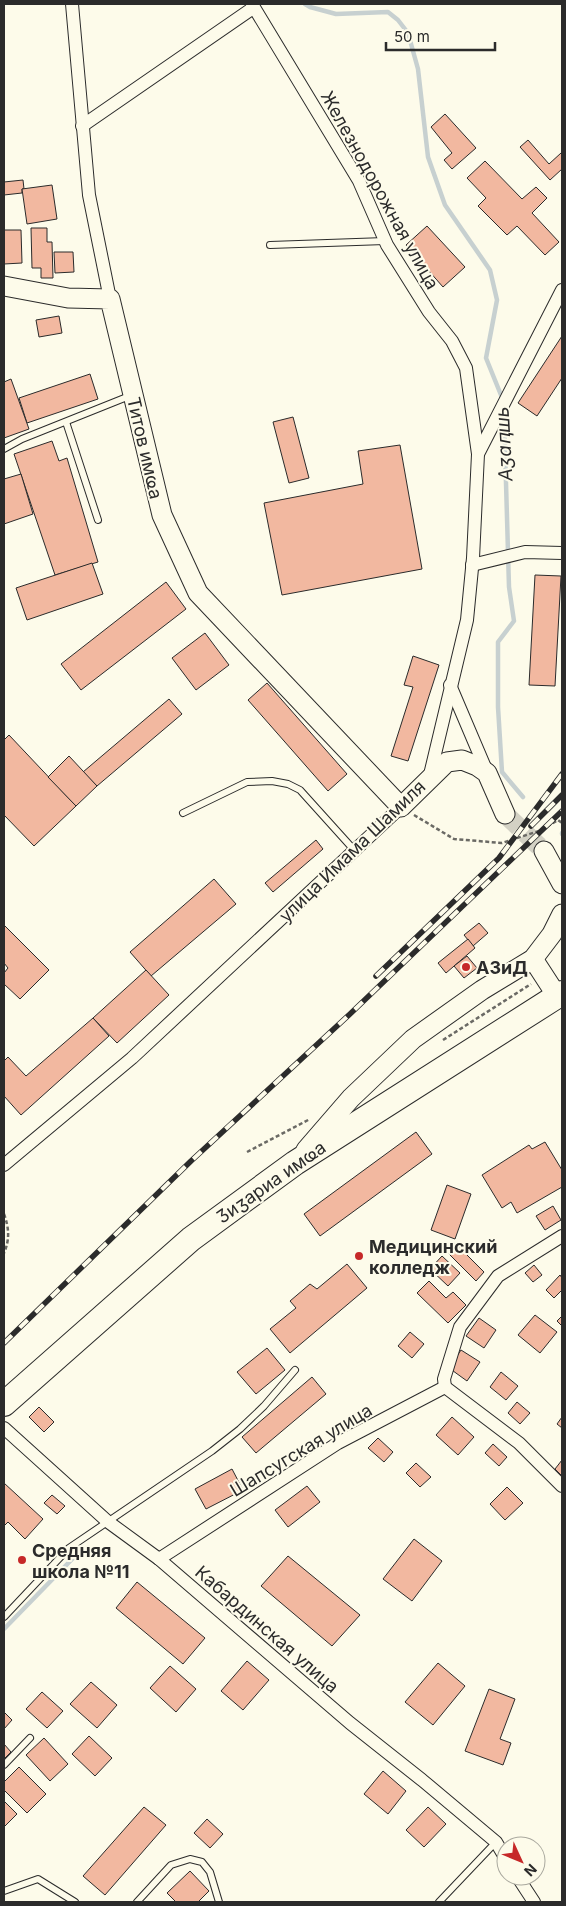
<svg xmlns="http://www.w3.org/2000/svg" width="566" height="1906" font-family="Inter,sans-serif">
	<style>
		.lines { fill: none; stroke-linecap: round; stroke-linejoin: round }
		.stream { stroke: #c7d0d0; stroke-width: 4.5 }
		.building { fill: #f2b8a0; stroke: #2b2b2b }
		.secondary-tunnel { stroke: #d3d1c4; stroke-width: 19; stroke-dasharray: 19 9; stroke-linecap: butt }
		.lane-casing { stroke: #2b2b2b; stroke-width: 8 }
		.street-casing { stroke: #2b2b2b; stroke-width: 14 }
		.secondary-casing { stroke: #2b2b2b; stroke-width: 21 }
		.highway-casing { stroke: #2b2b2b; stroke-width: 26 }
		.path { stroke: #6a6964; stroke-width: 2.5; stroke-dasharray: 4 2.5; stroke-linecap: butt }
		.lane { stroke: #fdfbea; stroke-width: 6 }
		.street { stroke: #fdfbea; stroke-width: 12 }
		.secondary { stroke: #fdfbea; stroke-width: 19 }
		.highway { stroke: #fdfbea; stroke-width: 24 }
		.rail-casing { stroke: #2b2b2b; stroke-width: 5.5 }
		.rail { stroke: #fdfbea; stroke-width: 4; stroke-dasharray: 11; stroke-linecap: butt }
		.poi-dot { fill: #c62828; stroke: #fdfbea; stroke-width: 2 }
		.labels { text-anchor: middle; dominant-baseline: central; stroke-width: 4; stroke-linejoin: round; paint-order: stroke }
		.street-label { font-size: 18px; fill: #2b2b2b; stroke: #fdfbea }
		.poi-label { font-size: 18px; font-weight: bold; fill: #2b2b2b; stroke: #fdfbea; text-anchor: start }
		.water-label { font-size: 19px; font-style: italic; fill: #2b2b2b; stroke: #fdfbea }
	</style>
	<rect width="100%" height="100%" fill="#fdfbea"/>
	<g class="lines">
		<g class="stream">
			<polyline points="305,4 310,7 336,14 388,12 398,20 408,33 418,69 428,157 445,205 490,270 497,300 486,358 503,400"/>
			<polyline points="504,413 509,587 514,621 498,642 498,707 502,772 523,797"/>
			<polyline points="562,833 562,834"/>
			<polyline points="4,1629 78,1553"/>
		</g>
	</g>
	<g class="building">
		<polygon points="445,114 476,148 452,169 444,160 452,153 431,127"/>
		<polygon points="528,140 549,164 561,153 562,155 562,169 550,180 520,147"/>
		<polygon points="485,161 522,199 536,187 547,198 532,213 559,242 545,255 517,226 507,235 478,206 486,198 467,178"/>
		<polygon points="23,180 24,189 22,189 22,193 4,195 4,182"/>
		<polygon points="52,185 57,219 27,224 22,189"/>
		<polygon points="427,226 465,267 443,287 406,245"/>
		<polygon points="31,228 47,228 47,242 52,242 53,278 41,278 41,268 32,268"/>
		<polygon points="4,230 21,230 22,263 4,264"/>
		<polygon points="54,252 73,252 74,272 55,273"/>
		<polygon points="59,316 62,333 39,337 36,320"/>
		<polygon points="562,336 562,378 537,416 518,403"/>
		<polygon points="90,374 98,399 27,423 19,398"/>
		<polygon points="11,379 29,429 4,438 4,382"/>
		<polygon points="293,417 309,478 289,483 273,422"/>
		<polygon points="52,441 59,461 67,458 98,562 55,575 14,454"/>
		<polygon points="400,445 422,569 282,595 264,503 363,484 358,451"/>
		<polygon points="21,474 33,514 4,524 4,479"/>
		<polygon points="92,563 103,594 27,620 16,588"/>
		<polygon points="535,575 561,576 555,686 529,685"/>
		<polygon points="166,582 186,609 81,690 61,664"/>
		<polygon points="205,633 229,665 196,690 172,658"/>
		<polygon points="413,656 439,665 408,761 391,756 413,687 404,685"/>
		<polygon points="267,683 347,774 328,791 248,700"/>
		<polygon points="169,699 182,714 97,786 83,772"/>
		<polygon points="9,735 76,806 34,846 4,815 4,740"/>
		<polygon points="69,756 97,786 76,806 48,777"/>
		<polygon points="316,840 323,849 273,892 265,883"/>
		<polygon points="214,879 236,904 151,976 130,952"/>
		<polygon points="479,923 488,933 473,946 464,935"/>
		<polygon points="4,925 49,970 20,999 4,984 4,973 8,968 4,963"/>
		<polygon points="468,939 475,948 446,973 438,963"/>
		<polygon points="467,956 477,968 464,978 454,966"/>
		<polygon points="146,970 169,995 117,1043 93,1018"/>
		<polygon points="93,1018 109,1036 21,1115 4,1096 4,1061 8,1057 26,1076"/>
		<polygon points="416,1132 432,1154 320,1236 304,1214"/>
		<polygon points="545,1142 562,1170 562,1187 517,1213 511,1202 502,1208 482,1175 529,1145 532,1149"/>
		<polygon points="447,1185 471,1194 455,1239 431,1230"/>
		<polygon points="553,1206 561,1220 545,1230 536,1216"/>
		<polygon points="455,1243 484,1272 476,1281 446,1251"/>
		<polygon points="442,1256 460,1273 448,1286 430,1269"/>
		<polygon points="347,1264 367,1288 290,1353 270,1329 296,1308 290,1301 310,1284 317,1289"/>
		<polygon points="534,1265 542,1275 533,1282 525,1273"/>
		<polygon points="560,1275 562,1278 562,1290 554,1298 546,1290"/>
		<polygon points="429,1281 446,1298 453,1292 466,1305 448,1323 417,1293"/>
		<polygon points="535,1315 557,1332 540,1353 518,1335"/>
		<polygon points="562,1316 562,1326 557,1321"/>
		<polygon points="479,1318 496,1330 484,1348 466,1336"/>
		<polygon points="410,1332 424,1344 412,1358 398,1346"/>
		<polygon points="267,1348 285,1370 256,1394 237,1372"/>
		<polygon points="461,1350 480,1362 467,1381 449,1368"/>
		<polygon points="501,1372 518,1386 506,1400 490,1387"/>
		<polygon points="312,1377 326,1394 256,1453 242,1437"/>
		<polygon points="517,1402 530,1413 520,1424 508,1413"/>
		<polygon points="39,1407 54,1422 44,1432 29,1417"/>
		<polygon points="452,1417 474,1437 458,1455 436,1435"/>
		<polygon points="562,1417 562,1428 557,1424"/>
		<polygon points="378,1438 393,1452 384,1462 368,1448"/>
		<polygon points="493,1444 507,1457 499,1466 485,1453"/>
		<polygon points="562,1460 562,1476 555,1469"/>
		<polygon points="416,1463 431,1477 420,1487 406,1473"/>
		<polygon points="232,1469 243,1490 206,1509 195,1489"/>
		<polygon points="4,1483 43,1519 25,1539 8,1522 4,1526"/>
		<polygon points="307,1486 320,1502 288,1527 275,1510"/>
		<polygon points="507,1487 523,1503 505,1520 490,1504"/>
		<polygon points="52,1495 65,1506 57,1514 44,1503"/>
		<polygon points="414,1539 442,1561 412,1601 383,1579"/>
		<polygon points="288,1556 360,1615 332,1646 261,1586"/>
		<polygon points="137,1582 205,1638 183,1664 116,1608"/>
		<polygon points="247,1661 269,1680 243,1710 221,1691"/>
		<polygon points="438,1663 465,1686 433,1725 405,1702"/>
		<polygon points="170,1666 196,1689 176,1712 150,1688"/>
		<polygon points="91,1682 117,1705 97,1728 70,1704"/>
		<polygon points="489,1689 515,1699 500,1739 511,1743 503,1765 465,1751"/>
		<polygon points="42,1692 63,1711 47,1728 26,1709"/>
		<polygon points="4,1712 12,1720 4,1729"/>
		<polygon points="89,1736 112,1758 95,1776 72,1754"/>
		<polygon points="44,1738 68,1764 50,1781 26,1755"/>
		<polygon points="4,1744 11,1752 5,1758 4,1756"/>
		<polygon points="19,1767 46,1794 27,1813 4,1790 4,1782"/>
		<polygon points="383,1771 406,1791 388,1814 364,1794"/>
		<polygon points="4,1801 17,1814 4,1827"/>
		<polygon points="144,1807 166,1825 105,1895 83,1876"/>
		<polygon points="428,1807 446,1824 424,1847 406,1830"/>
		<polygon points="207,1819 223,1834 210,1848 194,1833"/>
		<polygon points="190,1871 209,1891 198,1902 176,1902 167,1893"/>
	</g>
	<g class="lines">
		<polyline class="secondary-tunnel" points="505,814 544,851"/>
		<defs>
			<g id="lane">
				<polyline points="270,245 385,241"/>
				<polyline points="66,422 98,520"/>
				<polyline points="4,449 22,439 132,395"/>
				<polyline points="183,813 247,782 272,781 288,784 300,790 355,851"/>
				<polyline points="4,1617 69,1548 212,1451 240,1429 264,1406 295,1370"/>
				<polyline points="4,1765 30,1738"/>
				<polyline points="4,1891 38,1879 75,1902"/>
				<polyline points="137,1902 171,1865 190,1859 202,1862 210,1872 219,1902"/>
				<polyline points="439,1902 496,1842"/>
			</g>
			<g id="street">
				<polyline points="72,4 89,195 110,299"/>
				<polyline points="252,4 359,181 387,245 429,312 452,341 466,368 478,454"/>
				<polyline points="82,126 253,8"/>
				<polyline points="472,565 525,552 562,553"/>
				<polyline points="450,685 487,772"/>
				<polyline points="429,779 467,620 473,558 478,454 562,290"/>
				<polyline points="4,1165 132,1058 401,807"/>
				<polyline points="445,1387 444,1379 460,1327 498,1276 562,1236"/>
				<polyline points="445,1387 519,1443 562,1486"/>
				<polyline points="4,1428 107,1521 159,1559 350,1723 422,1780 496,1842 506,1859"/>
				<polyline points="159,1559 338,1443 445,1387"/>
				<polyline points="517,1876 534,1902"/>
			</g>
			<g id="secondary">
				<polyline points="4,286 68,298 110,299 162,515 198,593 401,807 447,762 462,760 477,766 487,773 505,814"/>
				<polyline points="544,851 562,884"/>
				<polyline points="533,959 557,996"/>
				<polyline points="306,1150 351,1098 413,1039 482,990 533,959 552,934 562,914"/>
			</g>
			<polyline id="highway" points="4,1404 191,1239 295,1163 562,993"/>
		</defs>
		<use href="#lane" class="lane-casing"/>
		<use href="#street" class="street-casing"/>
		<use href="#secondary" class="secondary-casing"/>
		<use href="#highway" class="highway-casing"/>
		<g class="path">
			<polyline points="414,815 454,839 502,843 539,831 558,820 562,823"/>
			<polyline points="443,1040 531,984"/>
			<polyline points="247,1152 310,1119"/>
			<path d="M4,1214C9,1228 10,1239 4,1253"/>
		</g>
		<use href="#lane" class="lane"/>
		<use href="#street" class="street"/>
		<use href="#secondary" class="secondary"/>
		<use href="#highway" class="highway"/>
		<defs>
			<g id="rail">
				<polyline points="531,826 562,795"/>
				<polyline points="376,976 499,858 562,774"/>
				<polyline points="4,1343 191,1161 350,1014 562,811"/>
			</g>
		</defs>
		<use href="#rail" class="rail-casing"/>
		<use href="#rail" class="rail"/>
	</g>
	<g class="poi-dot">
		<circle cx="466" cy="967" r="5"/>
		<circle cx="359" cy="1256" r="5"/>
		<circle cx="22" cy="1560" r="5"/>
	</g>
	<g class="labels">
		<g class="street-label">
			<text transform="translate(380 190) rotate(61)">Железнодорожная улица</text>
			<text transform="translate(145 448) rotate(77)">Титов имҩа</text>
			<text transform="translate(352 851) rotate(-44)">улица Имама Шамиля</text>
			<text transform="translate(271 1182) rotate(-35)">Ӡиӡариа имҩа</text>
			<text transform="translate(301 1450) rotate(-31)">Шапсугская улица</text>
			<text transform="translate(267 1629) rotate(41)">Кабардинская улица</text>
		</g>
		<g class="poi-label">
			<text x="476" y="967">АЗиД</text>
			<text x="369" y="1246">Медицинский<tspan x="369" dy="21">колледж</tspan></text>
			<text x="32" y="1550">Средняя<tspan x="32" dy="21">школа №11</tspan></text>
		</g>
		<g class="water-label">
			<text transform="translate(504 444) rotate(-93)">Аӡаԥшь</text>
		</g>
	</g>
	<rect width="566" height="1906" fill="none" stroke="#2b2b2b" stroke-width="10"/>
	<g transform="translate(521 1861) rotate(134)"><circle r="24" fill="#fdfbea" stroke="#a9a89e"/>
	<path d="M0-4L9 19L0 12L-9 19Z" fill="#c62828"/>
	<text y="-8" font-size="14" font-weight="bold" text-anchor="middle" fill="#2b2b2b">N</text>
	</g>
	<path d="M386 42v8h109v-8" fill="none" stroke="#2b2b2b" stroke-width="2.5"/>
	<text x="394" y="42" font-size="15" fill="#2b2b2b" stroke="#fdfbea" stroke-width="4" paint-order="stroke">50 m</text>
</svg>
